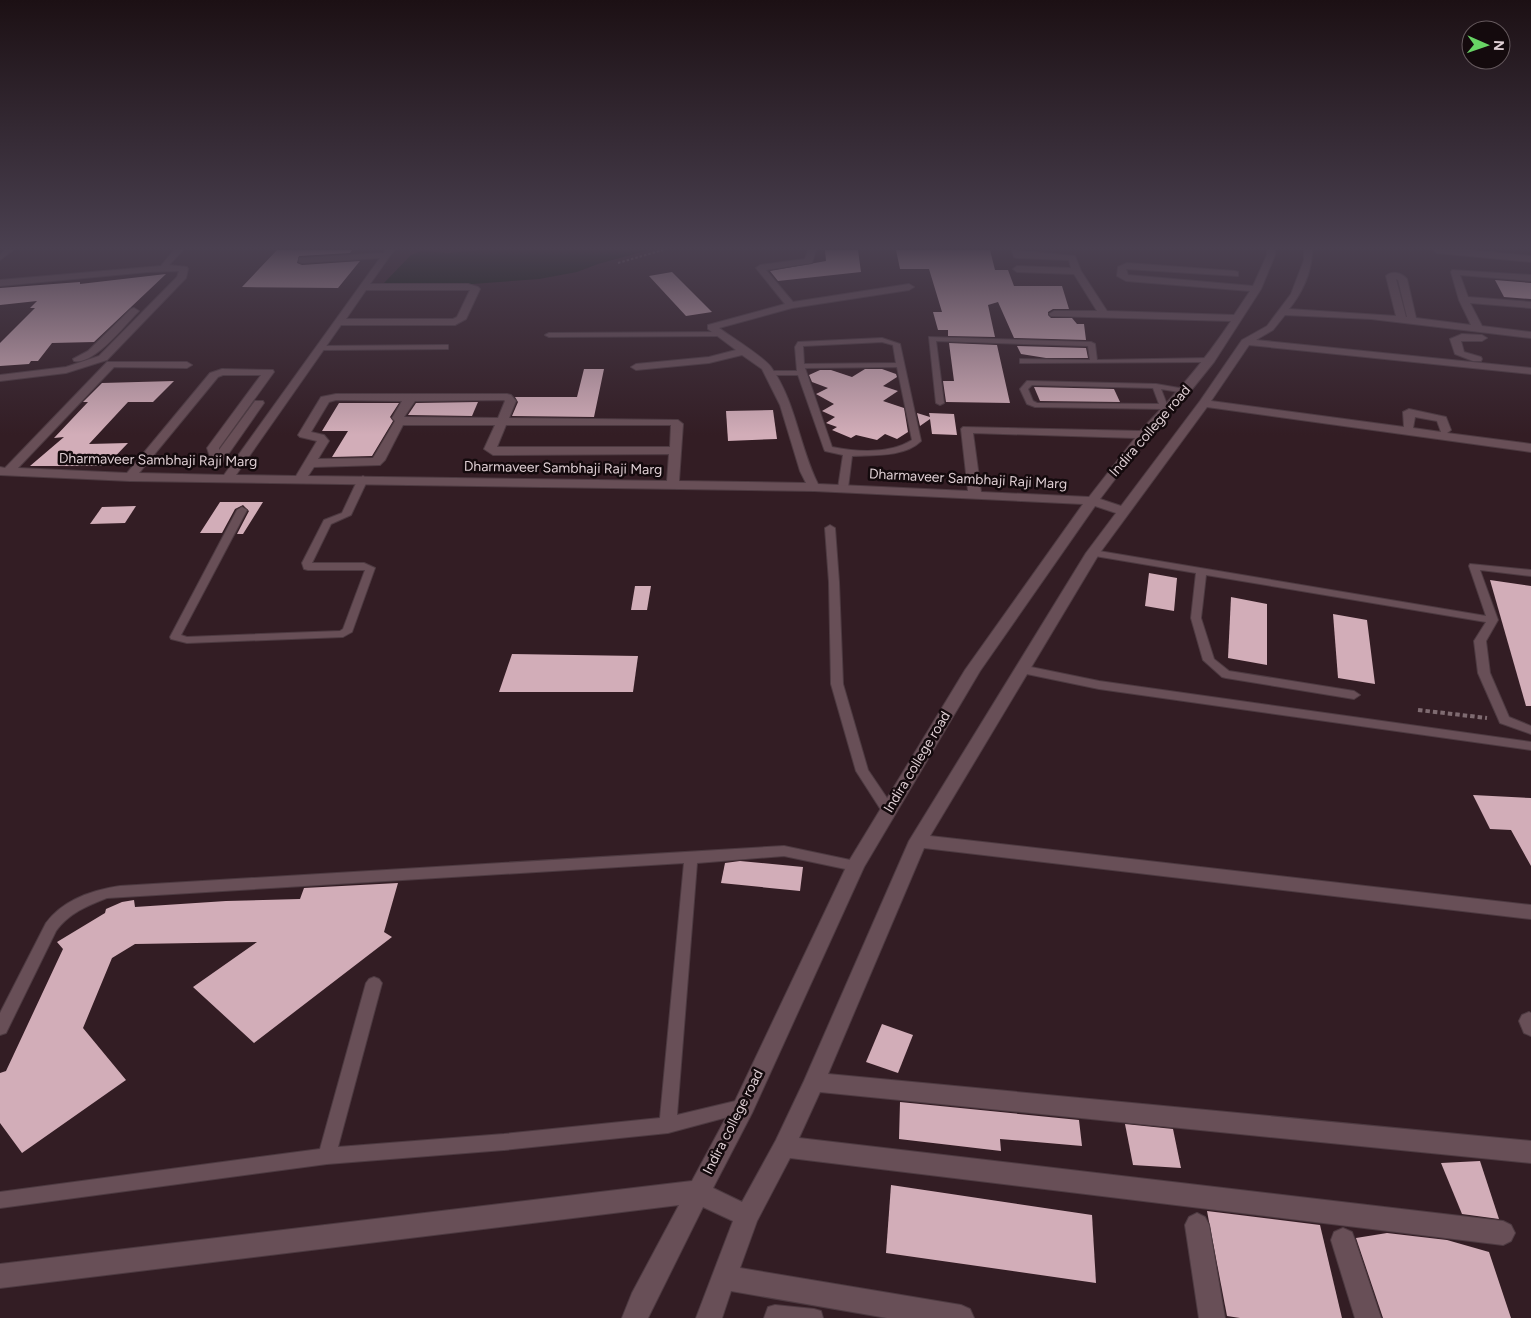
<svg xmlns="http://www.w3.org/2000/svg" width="1531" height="1318" font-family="Figtree,sans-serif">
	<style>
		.water { fill: #031503 }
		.building { fill: #d2adb8 }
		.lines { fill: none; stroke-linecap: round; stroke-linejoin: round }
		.lane-casing { stroke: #4d3a41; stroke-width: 2 }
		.street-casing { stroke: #4d3a41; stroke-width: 2 }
		.path-far1 { stroke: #7f6b71; stroke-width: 2; stroke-dasharray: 2.5 2; stroke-linecap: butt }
		.path { stroke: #7f6b71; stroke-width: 4; stroke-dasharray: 4.5 3; stroke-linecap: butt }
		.lane { fill: #684f57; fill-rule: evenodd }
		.street { fill: #684f57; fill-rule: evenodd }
		.labels { text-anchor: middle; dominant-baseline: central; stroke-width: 5; stroke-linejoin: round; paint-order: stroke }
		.street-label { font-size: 14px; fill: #dfcfd4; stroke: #140a0d }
	</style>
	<rect width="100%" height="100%" fill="#331d24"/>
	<polygon class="water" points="479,250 649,250 598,264 577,272 539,279 472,284 384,283 411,255 421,251 449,253"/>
	<g class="building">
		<polygon points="277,250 352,250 350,253 299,256 297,263 302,265 360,261 338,288 242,287"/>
		<polygon points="825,250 858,250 861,272 778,281 770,271 826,261"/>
		<polygon points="896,250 990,250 995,270 1008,270 1014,286 1062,286 1069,309 1053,309 1048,312 1048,315 1051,318 1072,318 1077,324 1084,324 1086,340 1014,338 998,302 988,305 995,337 948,336 948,330 938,330 933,312 942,312 929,269 900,269"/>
		<polygon points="672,272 712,312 686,316 649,276"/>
		<polygon points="166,274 94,342 52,343 38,361 31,361 29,364 0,366 0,343 35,308 30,308 37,301 0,305 0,288 80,282 80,284"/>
		<polygon points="1495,280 1531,283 1531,299 1504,297"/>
		<polygon points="949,343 997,345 1010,403 946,402 943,381 954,381"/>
		<polygon points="1017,346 1086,348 1088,358 1046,358 1021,354"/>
		<polygon points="584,369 604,369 594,417 512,416 518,402 515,397 577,397"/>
		<polygon points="865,369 882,369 896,374 897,377 883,386 898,391 883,401 904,408 908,432 897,439 885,434 877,440 856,435 851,438 832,430 837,427 826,423 835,417 822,411 834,404 816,394 828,388 812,382 809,375 820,370 831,370 852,377"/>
		<polygon points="174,381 153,402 128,402 89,444 128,443 106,466 30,466 64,437 54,438 88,402 83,402 102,383"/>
		<polygon points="1034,387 1114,389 1120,402 1040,401"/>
		<polygon points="478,402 472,416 408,415 416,403"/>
		<polygon points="339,403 399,403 390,417 393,421 372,456 332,457 348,431 322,431"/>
		<polygon points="773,410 777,439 728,441 726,411"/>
		<polygon points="917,413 930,417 929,413 954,414 957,435 932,434 930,419 920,426"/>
		<polygon points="220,502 263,502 243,534 237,534 249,511 243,505 235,509 222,533 200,533"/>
		<polygon points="136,506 125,523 90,524 102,507"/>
		<polygon points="1149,573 1177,578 1174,611 1145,606"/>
		<polygon points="1490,580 1531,586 1531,706 1526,706"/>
		<polygon points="635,586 651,586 647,610 631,610"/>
		<polygon points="1231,597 1267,604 1267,665 1228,658"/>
		<polygon points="1333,614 1367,620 1375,684 1338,678"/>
		<polygon points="512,654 638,656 633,692 499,692"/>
		<polygon points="1473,795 1531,798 1531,866 1511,830 1490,829"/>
		<polygon points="740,861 803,867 800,891 721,883 725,863"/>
		<polygon points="398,883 384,932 392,937 254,1043 193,987 257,942 135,944 112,958 83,1028 126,1080 22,1153 0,1123 0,1073 6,1071 63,949 57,942 105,913 106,909 122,902 134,900 135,907 226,901 300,899 304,888"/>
		<polygon points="882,1024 913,1035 898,1073 866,1062"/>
		<polygon points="900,1102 1079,1120 1082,1146 1000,1139 1001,1151 899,1139"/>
		<polygon points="1125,1124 1173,1129 1181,1168 1133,1165"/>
		<polygon points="1480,1161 1499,1219 1462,1214 1441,1163"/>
		<polygon points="891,1185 1092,1215 1096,1283 886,1253"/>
		<polygon points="1207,1211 1320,1225 1342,1318 1240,1318 1227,1316"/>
		<polygon points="1387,1233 1447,1240 1489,1252 1511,1318 1383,1318 1356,1238"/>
	</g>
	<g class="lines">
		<defs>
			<g id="lane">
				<polygon points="5,250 13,250 0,260 0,255"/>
				<polygon points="721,332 724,332 724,336 549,337 545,335 549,333"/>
				<polygon points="929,337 1091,342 1095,344 1097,360 1210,358 1214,360 1210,362 1023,363 1020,363 1020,359 1090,360 1088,346 936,341 944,403 940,405 936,403"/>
				<path d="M882,338L900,344L921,441C905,457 874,455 852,456L848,488L843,491L840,490L838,488L843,455L825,451L824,449L798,375H769L765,373L769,371H797L795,347L798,342ZM882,342L893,345L896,363L804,364L803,346ZM897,367L912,440C890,454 857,452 832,447L805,368Z"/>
				<polygon points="445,345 448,345 448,349 320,350 316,348 320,346"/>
				<path d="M1027,381L1156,384L1185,389L1189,391L1185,393L1161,389L1168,407L1164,409L1035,407L1027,404L1020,389ZM1032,385L1153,388L1159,404L1037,403L1033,401L1028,389Z"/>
				<polygon points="363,476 368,479 351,515 331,524 312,563 364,563 375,568 352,632 343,637 187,643 171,639 170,637 237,510 242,507 247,510 181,635 187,637 340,631 343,629 365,570 308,570 304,569 302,563 324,520 342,513 358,479"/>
				<polygon points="830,525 835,528 839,582 843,684 868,770 895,810 893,813 883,813 856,771 831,684 829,582 825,528"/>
				<polygon points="1093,550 1486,616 1469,566 1470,564 1531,570 1531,576 1480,570 1498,620 1486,641 1490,673 1509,717 1531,726 1531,734 1500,723 1478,673 1474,641 1486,622 1206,575 1201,618 1214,659 1229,671 1354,691 1360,695 1354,699 1226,678 1222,677 1203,660 1191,618 1196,573 1089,555 1088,553"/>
				<polygon points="1021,665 1099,681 1531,742 1531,750 1099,689 1017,672 1015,669"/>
				<path d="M784,846L855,861L860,862L862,866L860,870L855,871L784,856L697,863L677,1115L744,1099L750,1101L752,1106L750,1111L668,1133L504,1150L327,1164L0,1208V1192L320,1149L366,983L369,979L374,977L379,979L382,983L338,1147L504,1134L660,1118L684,863L107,898C87,906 69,913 56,931L6,1033L0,1035V1013L46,923C63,900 92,890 120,886Z"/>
				<polygon points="775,1305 814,1309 821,1311 823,1318 764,1318 768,1307"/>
			</g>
			<g id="street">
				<polygon points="174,250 183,250 169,265 187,267 188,269 186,278 107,360 66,373 0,381 0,375 66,367 99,356 177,277 179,271 148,272 0,286 0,280 161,266"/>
				<path d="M385,250H394L370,284H468L478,287L480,289L466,319L455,325H341L236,475L296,476L317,441L300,437L298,435L321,397L336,394H507L511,395L516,401L509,418L678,420L683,424L679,481L806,483L800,471L780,405L762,369L742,355L709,363L636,370L631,367L636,364L709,357L736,350L708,329V325L785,304L756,268L760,265L805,259L808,250H816L812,263L766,270L793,302L909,284L914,287L909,290L792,308L719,328C730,336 764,357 771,367C796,402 799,446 818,484L968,491L961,429L963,427L1140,431C1176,394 1202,364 1231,321L1051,316L1049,314L1054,311H1097L1074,274L1017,272L1013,269L1017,266L1071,268L1069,260L1017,258L1014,257L1012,250L1075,256L1081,271L1107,311L1234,315L1250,291L1126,281L1117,276L1118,267L1127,263L1235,271L1238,272V276L1126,269L1128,275L1253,286L1267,255V250H1275V255L1261,289L1214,362L1189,393L1147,437L1100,499L1121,506L1200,401L1242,340L1267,326L1291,294L1304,260V250H1312C1312,272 1302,293 1289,309L1396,316L1386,276C1392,270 1402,273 1407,279L1416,318L1471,325L1459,300L1451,272L1452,270L1531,275V281L1460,275L1468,297L1531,302V308L1470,303L1482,326L1531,332V338L1371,319L1285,315L1273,330L1256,340L1531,368V374L1249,345L1211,401L1404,427L1403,412L1409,409L1446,417L1451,430L1447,433L1531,444V452L1207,407L1099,554L930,836L1531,905V919L924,848L828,1074L1531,1141V1163L820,1092L799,1138L1503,1221L1511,1225L1515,1233L1511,1241L1503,1245L790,1158L757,1221L740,1268L961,1305L970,1309L974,1318H887L731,1291L722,1318H696L733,1221L703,1207L648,1318H622L632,1293L679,1205L0,1288V1264L692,1181L736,1099L849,861L965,670L1083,504L814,491L130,481L0,475V467L5,468L107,362H187L192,365L187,368L114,367L18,468L127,473L210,373L222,369L273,370L274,372L219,448V450L255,401H263L264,403L220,466H212L210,463L214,458L210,457L207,448L261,375H223L218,377L139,473L224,475L380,258L302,263L299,262V258L384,253ZM1396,279L1398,280L1407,317H1406ZM366,290H470L457,317L453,319H346ZM336,400L402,401L392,418L395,421L373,458L318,459L329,441L324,435L311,432L329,402ZM504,400L505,401L498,418L404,417L415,401ZM1415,417L1437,421L1441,432L1413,428ZM403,425H495L484,449L493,455L669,454L667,481L308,476L314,467L380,465L385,460ZM506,425H671L670,447H497ZM973,433L1135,438L1089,497L981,492ZM1095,506L1116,513L1086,553L909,841L804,1081L776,1140L742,1202L713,1188L752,1113L864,867L980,671Z"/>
				<polygon points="1433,250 1468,250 1531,256 1531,262 1437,253"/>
				<path d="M134,308L139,311L137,313C124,326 94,365 74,361L73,359L88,351L131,309Z"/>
				<polygon points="1462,334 1482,335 1487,338 1482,341 1461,341 1464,352 1481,357 1482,359 1481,361 1473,361 1455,354 1450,339"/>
				<polygon points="1529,1012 1531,1013 1531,1036 1524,1033 1519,1021 1522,1015"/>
				<polygon points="1197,1213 1205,1217 1209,1225 1225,1318 1199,1318 1185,1225 1189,1217"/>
				<polygon points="1343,1228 1352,1232 1355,1240 1381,1318 1355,1318 1331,1240 1334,1232"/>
			</g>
		</defs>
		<use href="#lane" class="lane-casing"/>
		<use href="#street" class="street-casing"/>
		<polyline class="path-far1" points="618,263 663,250"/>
		<polyline class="path" points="1418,710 1487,718"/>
		<use href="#lane" class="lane"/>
		<use href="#street" class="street"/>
	</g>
	<linearGradient id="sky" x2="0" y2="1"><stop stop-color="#1c1014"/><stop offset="0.57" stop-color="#4a4050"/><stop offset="1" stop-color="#4a4050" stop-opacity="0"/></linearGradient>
	<rect width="1531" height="435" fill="url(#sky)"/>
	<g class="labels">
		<g class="street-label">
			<text transform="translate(1150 431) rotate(-49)">Indira college road</text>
			<text transform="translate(158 460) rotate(1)">Dharmaveer Sambhaji Raji Marg</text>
			<text transform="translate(563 468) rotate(1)">Dharmaveer Sambhaji Raji Marg</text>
			<text transform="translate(968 479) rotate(3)">Dharmaveer Sambhaji Raji Marg</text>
			<text transform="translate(917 762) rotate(-59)">Indira college road</text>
			<text transform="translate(733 1122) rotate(-63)">Indira college road</text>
		</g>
	</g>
	<g transform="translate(1486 45) rotate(92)"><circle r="24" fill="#140a0d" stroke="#65595d"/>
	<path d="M0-4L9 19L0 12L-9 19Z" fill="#68d465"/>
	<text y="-8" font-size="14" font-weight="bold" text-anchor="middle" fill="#dfcfd4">N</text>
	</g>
</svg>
